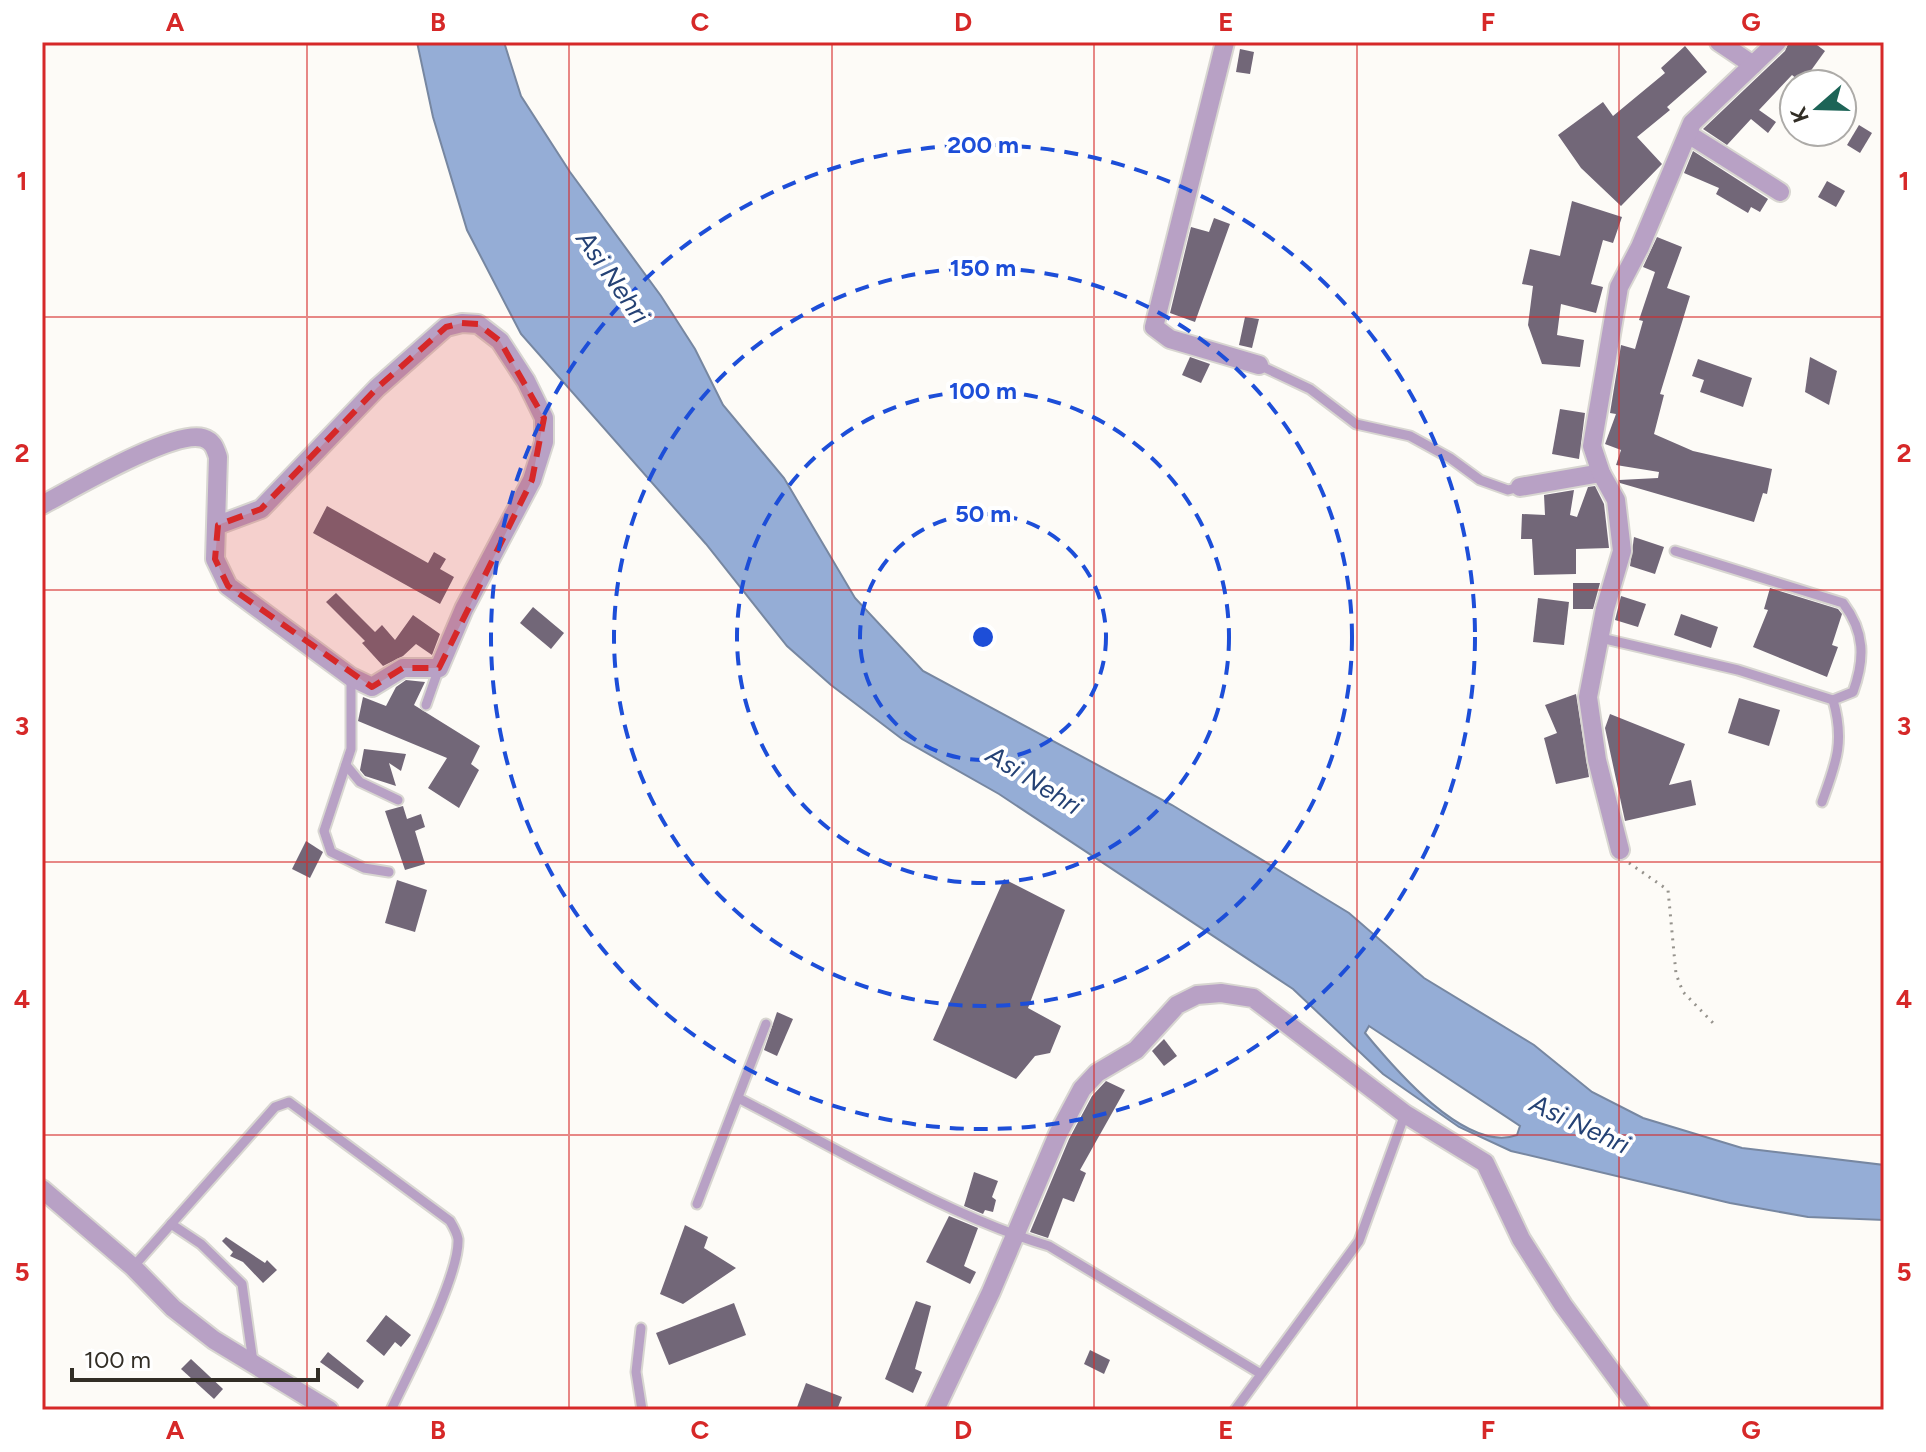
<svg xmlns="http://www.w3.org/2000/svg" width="1926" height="1452" font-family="Figtree,sans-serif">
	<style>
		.water { fill: #95add6; stroke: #7787a1; stroke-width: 2; fill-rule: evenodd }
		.building { fill: #726778 }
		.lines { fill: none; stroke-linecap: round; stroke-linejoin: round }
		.lane-casing { stroke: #d8d6d1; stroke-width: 13 }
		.street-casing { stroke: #d8d6d1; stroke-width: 22 }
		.path { stroke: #96938d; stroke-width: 3; stroke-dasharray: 2 6; stroke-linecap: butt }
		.lane { stroke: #b8a1c5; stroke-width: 9 }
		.street { stroke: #b8a1c5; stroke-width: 18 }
		.marked { fill: #d62828; fill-opacity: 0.2; stroke: #d62828; stroke-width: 6; stroke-dasharray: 16 10; stroke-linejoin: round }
		.grid { fill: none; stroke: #d62828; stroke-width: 2; stroke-opacity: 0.55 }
		.ring { fill: none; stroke: #1d4ed8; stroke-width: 4; stroke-dasharray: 14 10 }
		.labels { text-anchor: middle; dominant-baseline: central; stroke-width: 8; stroke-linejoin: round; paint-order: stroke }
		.water-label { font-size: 26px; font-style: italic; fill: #254275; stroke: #fff }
		.centre { fill: #1d4ed8; stroke: #fff; stroke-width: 4 }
		.ring-label { font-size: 24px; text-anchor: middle; font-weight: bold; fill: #1d4ed8; stroke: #fff; stroke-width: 8; stroke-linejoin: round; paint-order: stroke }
		.neatline { fill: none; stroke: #d62828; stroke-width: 3 }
		.grid-label { font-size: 26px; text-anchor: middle; font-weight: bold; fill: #d62828 }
	</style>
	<rect width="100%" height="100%" fill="#fdfbf7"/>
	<path class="water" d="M417,42H504L521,96L570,172L661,296L695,349L723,405L784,478L855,598L923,671L1172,805L1349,913L1424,978L1534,1045L1592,1092L1643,1118L1742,1148L1884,1165V1220L1808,1217L1730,1203L1511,1151L1459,1127L1383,1074L1293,989L999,794L902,739L831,685L787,646L706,544L521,334L467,230L433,117ZM1369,1026L1520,1126L1517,1135C1466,1154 1393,1067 1365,1033Z"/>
	<g class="building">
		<polygon points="1789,42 1813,42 1825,51 1802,83 1792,75 1759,110 1776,122 1768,133 1751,119 1727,145 1703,129 1785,51"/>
		<polygon points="1685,46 1707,72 1667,107 1670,110 1637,137 1662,164 1621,206 1581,168 1558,135 1603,102 1613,116 1665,73 1661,68"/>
		<polygon points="1240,49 1254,52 1250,74 1236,72"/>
		<polygon points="1859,125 1872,133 1860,153 1847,145"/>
		<polygon points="1693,151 1768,199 1760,212 1751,207 1748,213 1716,194 1719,188 1684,173"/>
		<polygon points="1827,181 1845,191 1836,207 1818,197"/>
		<polygon points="1572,201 1622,217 1613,243 1603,240 1591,284 1603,287 1596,313 1561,304 1557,335 1584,340 1580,367 1542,364 1528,325 1533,286 1522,284 1530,249 1560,256"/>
		<polygon points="1214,218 1230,224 1195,322 1170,313 1191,227 1209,232"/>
		<polygon points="1657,237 1682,247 1667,288 1690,296 1660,394 1664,395 1654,434 1693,451 1772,469 1767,494 1763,493 1754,522 1620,483 1619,480 1658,478 1659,472 1616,465 1621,450 1605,444 1616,414 1610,413 1621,345 1635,349 1643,321 1639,320 1655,272 1643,267"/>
		<polygon points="1245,317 1259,319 1252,348 1239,345"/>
		<polygon points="1190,357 1210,364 1201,383 1182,375"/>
		<polygon points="1810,357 1837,371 1829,405 1805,392"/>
		<polygon points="1698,359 1752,378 1743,407 1700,392 1704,380 1692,376"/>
		<polygon points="1560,409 1585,413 1579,459 1552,454"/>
		<polygon points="1595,486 1604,504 1609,548 1576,549 1576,574 1534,575 1532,539 1521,539 1522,514 1545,515 1544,495 1574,490 1570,515 1577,517 1588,487"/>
		<polygon points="327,506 428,563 434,552 446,559 440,569 454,577 440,604 313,533"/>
		<polygon points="1634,537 1664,547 1655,574 1630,566"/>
		<polygon points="1573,583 1600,583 1593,609 1573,609"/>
		<polygon points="1770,588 1838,609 1842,614 1832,645 1838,647 1827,677 1753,647 1768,610 1764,609"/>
		<polygon points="336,593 375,632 382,625 395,640 413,615 440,634 432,655 416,644 403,656 383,666 362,643 365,641 326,602"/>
		<polygon points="1621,596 1646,604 1638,627 1615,620"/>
		<polygon points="1538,598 1569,602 1564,645 1533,642"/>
		<polygon points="533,607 564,633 551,649 520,623"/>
		<polygon points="1681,614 1718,627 1711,648 1674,635"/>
		<polygon points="406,680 425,682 414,705 480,746 471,764 479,770 459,808 428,788 447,758 358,721 363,697 386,706 396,687"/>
		<polygon points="1576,694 1589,777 1556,784 1544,738 1557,733 1545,705"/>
		<polygon points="1739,698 1780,710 1769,746 1728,733"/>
		<polygon points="1610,714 1685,744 1669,785 1691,780 1696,805 1625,821 1605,728"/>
		<polygon points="364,749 406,754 401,771 389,763 396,786 365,776 360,770"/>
		<polygon points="403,806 407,819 421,814 425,827 415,831 425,864 405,870 385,811"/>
		<polygon points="306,841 323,852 310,878 292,869"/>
		<polygon points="1004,879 1065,910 1028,1008 1061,1026 1050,1053 1035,1056 1016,1079 933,1040"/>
		<polygon points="397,880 427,890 415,932 385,923"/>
		<polygon points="777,1012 793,1019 777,1056 764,1050"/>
		<polygon points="1164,1039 1177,1056 1164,1066 1152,1051"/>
		<polygon points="1106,1081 1125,1090 1080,1170 1086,1173 1074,1202 1063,1198 1048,1238 1030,1232 1069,1139 1092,1096"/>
		<polygon points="974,1172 998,1181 992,1197 996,1200 993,1212 985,1210 983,1214 964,1206"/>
		<polygon points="949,1216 978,1228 964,1266 976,1272 970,1284 926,1262"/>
		<polygon points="685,1225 708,1237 704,1248 736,1268 683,1304 660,1294"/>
		<polygon points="226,1237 265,1263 267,1260 277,1270 263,1283 243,1262 230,1256 233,1252 222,1241"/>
		<polygon points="916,1301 931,1306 915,1369 922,1372 913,1393 885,1379"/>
		<polygon points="734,1303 746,1335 669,1365 656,1333"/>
		<polygon points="386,1315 411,1335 401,1347 395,1342 384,1356 366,1341"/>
		<polygon points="1090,1350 1110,1360 1104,1374 1084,1364"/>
		<polygon points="328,1352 364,1381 358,1389 320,1362"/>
		<polygon points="191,1359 223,1389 214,1399 181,1369"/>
		<polygon points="806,1383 842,1397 837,1410 796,1410"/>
	</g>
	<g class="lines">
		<defs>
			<g id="lane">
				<polyline points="1259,365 1310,389 1356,424 1410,436 1450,458 1480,480 1508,490 1520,487"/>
				<path d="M1675,551L1843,603C1865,632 1865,659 1853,692L1833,700C1845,742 1836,763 1822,802"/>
				<polyline points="1601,638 1738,670 1833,700"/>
				<polyline points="351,677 351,749 324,831 331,852 364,868 389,872"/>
				<polyline points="426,705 439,668"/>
				<polyline points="346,765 360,782 398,800"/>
				<path d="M740,1099C836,1148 948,1216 1049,1246L1261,1374"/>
				<polyline points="697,1204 766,1024"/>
				<polyline points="171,1224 201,1244 242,1284 253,1362"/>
				<path d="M133,1267L275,1107L289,1102L450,1221C453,1226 457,1233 458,1239C460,1275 408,1374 391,1410"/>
				<polyline points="641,1328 636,1372 642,1410"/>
				<polyline points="1235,1410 1359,1241 1405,1114"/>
			</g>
			<g id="street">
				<polyline points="1225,42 1154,327 1170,339 1259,365"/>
				<polyline points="1719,42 1753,65"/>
				<polyline points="1688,134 1780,192"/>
				<polyline points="1520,487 1601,473"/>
				<path d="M42,505C72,489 174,429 203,438C213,441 215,448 218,457L215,559L228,586L351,677L372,687L403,668H439L464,609L532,480L544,442V418L526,381L500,341L478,324L462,323L446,327L377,388L261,509L218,525"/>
				<polyline points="1620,850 1597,760 1588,697 1605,609 1622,551 1616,500 1601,473 1592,446 1619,287 1640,247 1692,123 1777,42"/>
				<polyline points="42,1189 133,1267 173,1308 214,1340 329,1410"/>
				<polyline points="935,1410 991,1292 1058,1134 1082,1089 1097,1073 1136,1050 1177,1005 1197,995 1221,993 1253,998 1405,1114 1485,1163 1521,1239 1563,1305 1640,1410"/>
			</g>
		</defs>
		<use href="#lane" class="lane-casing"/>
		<use href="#street" class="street-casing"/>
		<polyline class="path" points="1629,863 1668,890 1676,974 1683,992 1715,1025"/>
		<use href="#lane" class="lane"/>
		<use href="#street" class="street"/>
	</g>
	<path class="marked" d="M462,323L478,324L500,341L544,418L532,480L439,668H403L372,687L228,586L215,559L218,525L261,509L377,388L446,327Z"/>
	<path class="grid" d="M307,42V1410M569,42V1410M832,42V1410M1094,42V1410M1357,42V1410M1619,42V1410M42,317H1884M42,590H1884M42,862H1884M42,1135H1884"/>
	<g class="ring">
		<circle cx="983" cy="637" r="123"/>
		<circle cx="983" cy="637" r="246"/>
		<circle cx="983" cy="637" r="369"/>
		<circle cx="983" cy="637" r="492"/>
	</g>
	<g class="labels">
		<g class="water-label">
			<text transform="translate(613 277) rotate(55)">Asi Nehri</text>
			<text transform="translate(1034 780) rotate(32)">Asi Nehri</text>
			<text transform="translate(1580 1124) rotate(25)">Asi Nehri</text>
		</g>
	</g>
	<circle cx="983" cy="637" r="12" class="centre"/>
	<g class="ring-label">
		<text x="983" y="153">200 m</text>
		<text x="983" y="276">150 m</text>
		<text x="983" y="399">100 m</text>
		<text x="983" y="522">50 m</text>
	</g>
	<rect width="1926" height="1452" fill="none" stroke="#ffffff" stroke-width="88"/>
	<g transform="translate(1818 108) rotate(250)"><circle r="38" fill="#ffffff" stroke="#adaba8" stroke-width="2"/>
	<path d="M0-6L14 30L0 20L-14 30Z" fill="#1d6457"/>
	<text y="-12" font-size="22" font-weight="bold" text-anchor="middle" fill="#322e26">K</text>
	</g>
	<path d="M72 1368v12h246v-12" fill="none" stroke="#322e26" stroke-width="4"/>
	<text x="84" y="1368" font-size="24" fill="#322e26" stroke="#ffffff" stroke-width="6" paint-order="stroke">100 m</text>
	<rect x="44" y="44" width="1838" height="1364" class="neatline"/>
	<g class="grid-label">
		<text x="175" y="31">A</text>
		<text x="438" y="31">B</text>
		<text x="700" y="31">C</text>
		<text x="963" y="31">D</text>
		<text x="1226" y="31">E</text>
		<text x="1488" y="31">F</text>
		<text x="1751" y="31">G</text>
		<text x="22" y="190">1</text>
		<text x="1904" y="190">1</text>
		<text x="22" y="462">2</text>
		<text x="1904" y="462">2</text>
		<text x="22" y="735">3</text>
		<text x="1904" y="735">3</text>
		<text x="22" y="1008">4</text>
		<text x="1904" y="1008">4</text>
		<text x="22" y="1281">5</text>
		<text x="1904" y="1281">5</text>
		<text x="175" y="1439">A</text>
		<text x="438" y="1439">B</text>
		<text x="700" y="1439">C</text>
		<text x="963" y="1439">D</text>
		<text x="1226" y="1439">E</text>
		<text x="1488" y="1439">F</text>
		<text x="1751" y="1439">G</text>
	</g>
</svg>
